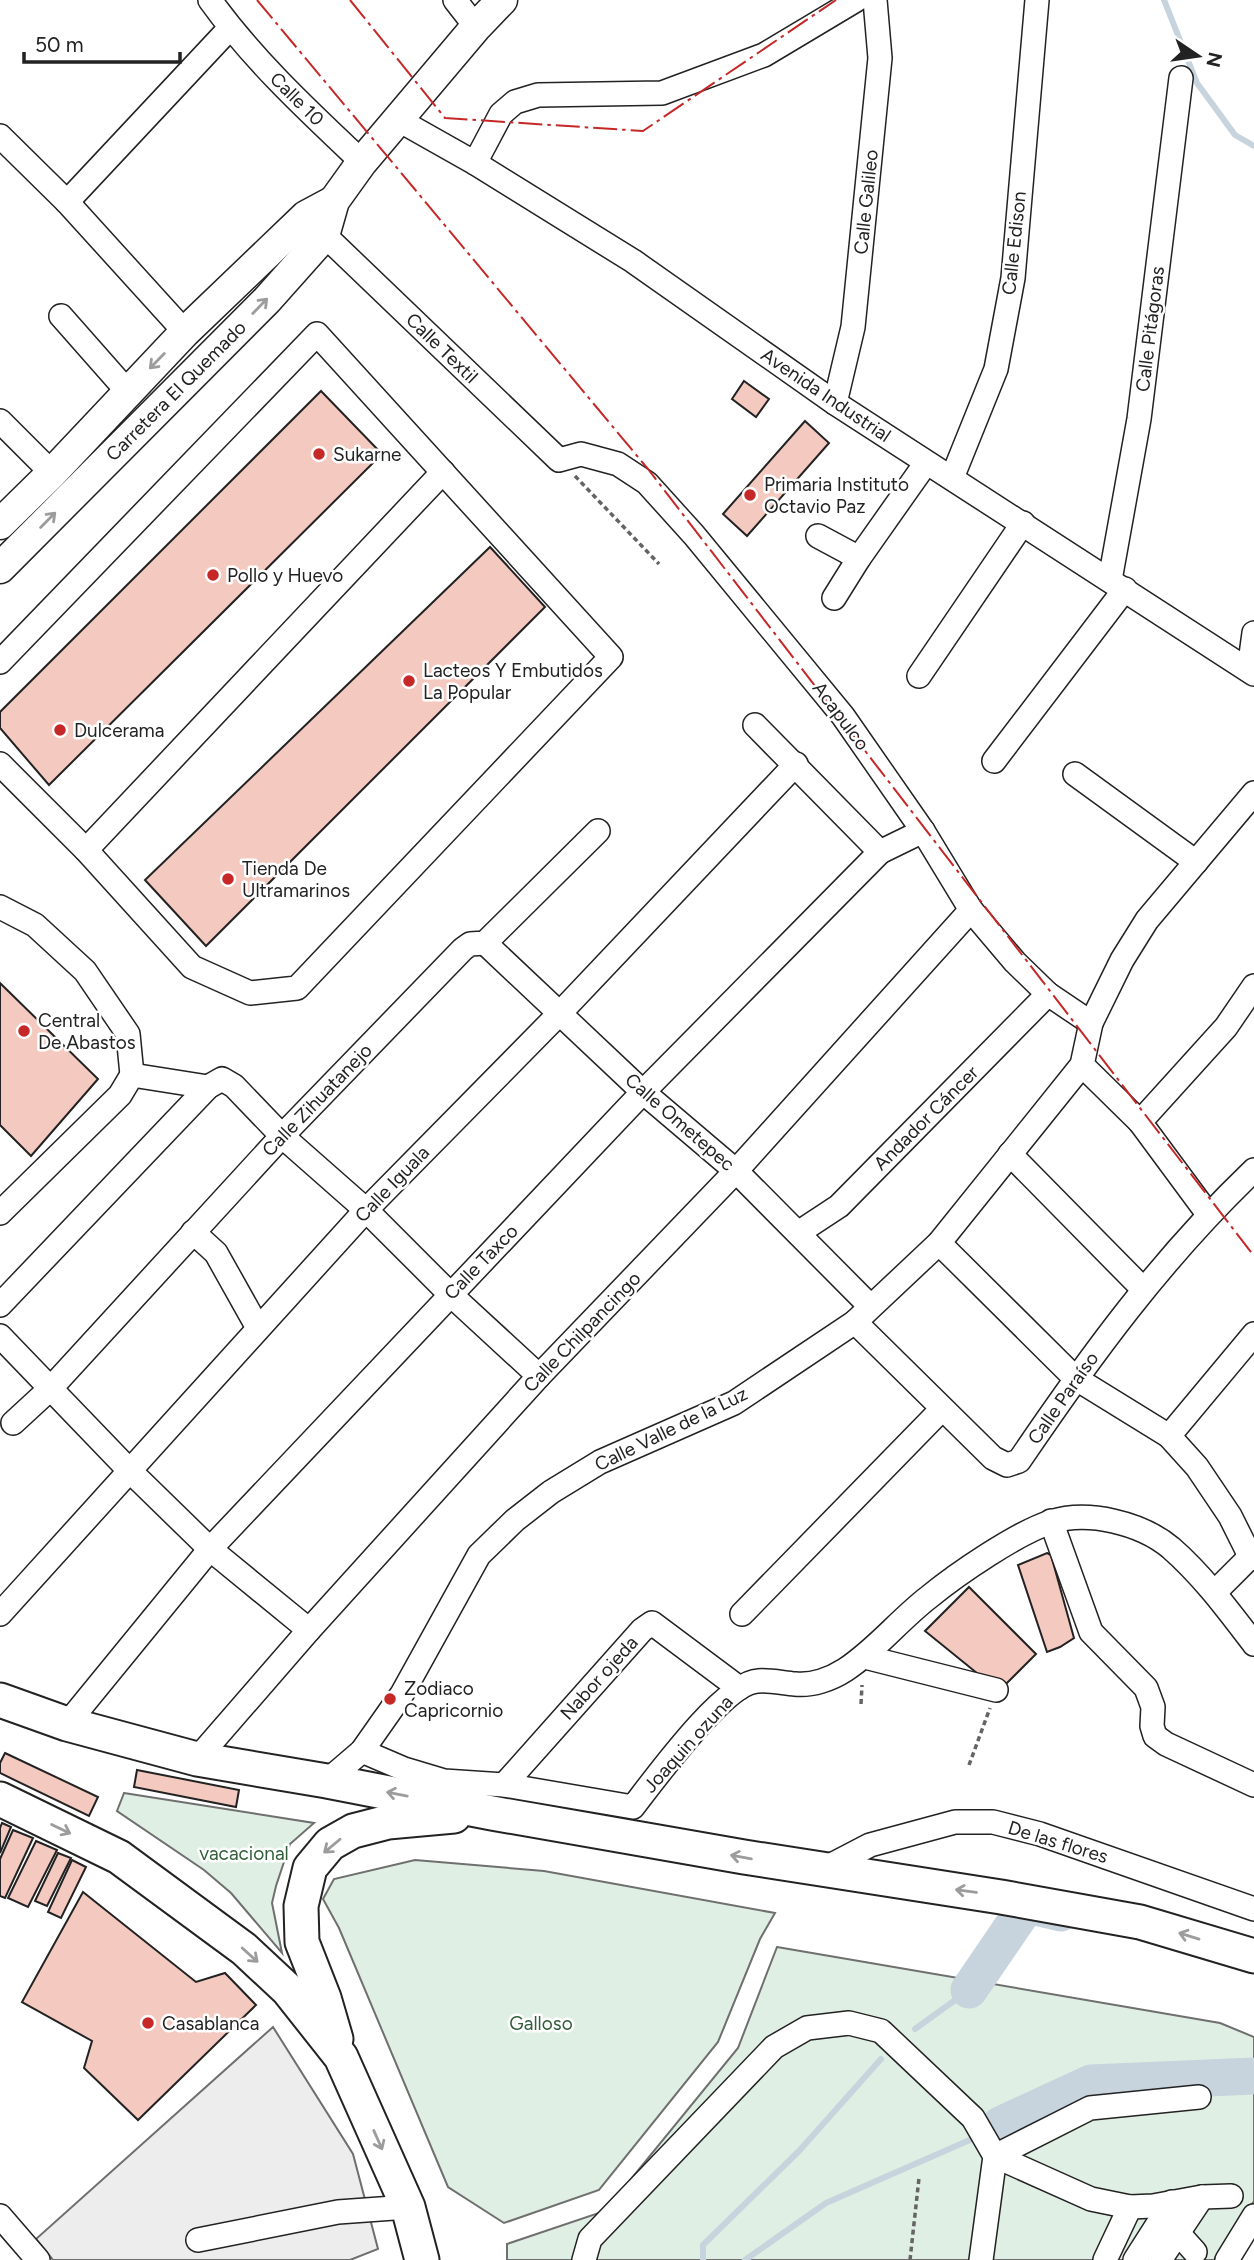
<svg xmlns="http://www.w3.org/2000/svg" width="1254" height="2260" font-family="Figtree,sans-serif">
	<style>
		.green { fill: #e0efe3; stroke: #6f6f6f; stroke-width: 2 }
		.parking { fill: #ededed; stroke: #6f6f6f; stroke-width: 2 }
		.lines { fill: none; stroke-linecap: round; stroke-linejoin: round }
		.stream { stroke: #c7d3dd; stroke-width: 6 }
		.river { stroke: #c7d3dd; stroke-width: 37 }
		.building { fill: #f3c9c0; stroke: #222; stroke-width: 2 }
		.minor-casing { stroke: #222; stroke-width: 26 }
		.major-casing { stroke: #222; stroke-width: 33 }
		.highway-casing { stroke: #222; stroke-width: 37 }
		.path { stroke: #646464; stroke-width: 3.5; stroke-dasharray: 5 3.5; stroke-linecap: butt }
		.minor { stroke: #fff; stroke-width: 23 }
		.major { stroke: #fff; stroke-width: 30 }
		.highway { stroke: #fff; stroke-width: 33 }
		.power { stroke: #c62828; stroke-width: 2; stroke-dasharray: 24 5 3.5 5; stroke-linecap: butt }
		.oneway { stroke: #9c9c9c }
		.poi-dot { fill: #c62828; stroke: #fff; stroke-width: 2.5 }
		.labels { text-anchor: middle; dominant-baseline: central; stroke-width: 5; stroke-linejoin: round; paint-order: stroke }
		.street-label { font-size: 19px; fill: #222; stroke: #fff }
		.poi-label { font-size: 19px; fill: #222; stroke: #fff; text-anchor: start }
		.park-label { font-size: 19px; fill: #2f5e38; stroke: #fff }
	</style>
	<rect width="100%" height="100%" fill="#fff"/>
	<g class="green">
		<polygon points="124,1793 314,1823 290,1844 276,1886 272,1903 282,1953 231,1893 204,1870 117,1811"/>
		<polygon points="415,1860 544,1871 775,1913 760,1939 718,2042 599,2190 504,2223 448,2187 339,1928 323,1899 334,1879"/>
		<polygon points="777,1947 1220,2023 1254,2037 1254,2201 1214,2260 507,2260 507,2244 605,2211 738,2048"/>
	</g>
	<polygon class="parking" points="273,2027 353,2154 378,2249 350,2260 53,2260 36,2239"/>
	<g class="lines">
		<g class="stream">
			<polyline points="1164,0 1197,83 1235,135 1254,146"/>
			<polyline points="915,2029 969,1990"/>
			<polyline points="703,2260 703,2245 799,2151 881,2059"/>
			<polyline points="745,2260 826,2203 972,2139"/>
		</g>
		<g class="river">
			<polyline points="969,1990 1027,1905 1061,1913"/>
			<polyline points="1000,2125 1091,2083 1254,2076"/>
		</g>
	</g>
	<g class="building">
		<polygon points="744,381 769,399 756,417 732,399"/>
		<polygon points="321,391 382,454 49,785 0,728 0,712"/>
		<polygon points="805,421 829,443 747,536 723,514"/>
		<polygon points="490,547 545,607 206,946 145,880"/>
		<polygon points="0,983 98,1079 31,1156 0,1125"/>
		<polygon points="1047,1553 1051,1555 1074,1638 1060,1647 1047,1652 1018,1565"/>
		<polygon points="969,1587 1036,1654 999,1691 925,1631"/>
		<polygon points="5,1753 98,1797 89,1816 0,1773 0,1763"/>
		<polygon points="137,1770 239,1790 236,1807 134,1787"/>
		<polygon points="2,1823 11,1827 0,1853 0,1828"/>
		<polygon points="13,1830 33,1838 5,1898 0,1896 0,1859"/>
		<polygon points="36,1841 57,1850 28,1907 8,1898"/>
		<polygon points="58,1853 71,1858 47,1906 35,1901"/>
		<polygon points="72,1860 86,1867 61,1918 48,1912"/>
		<polygon points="83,1892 196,1982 225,1973 256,2005 138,2120 84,2068 92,2041 22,2002"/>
	</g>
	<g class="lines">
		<defs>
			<g id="minor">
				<path d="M210,0C253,60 308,111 362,162"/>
				<polyline points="455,0 476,27"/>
				<polyline points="397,119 475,163 633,261 835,403 1254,674"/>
				<polyline points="0,136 67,202 185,332"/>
				<polyline points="475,163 501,114 515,102 538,95 662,93 764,55 856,0"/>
				<polyline points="67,202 230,28"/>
				<polyline points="314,225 559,460 581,454 618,464 647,483 694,535 843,716 923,831 971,910 1015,962 1048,994 1091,1023"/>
				<polyline points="61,316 128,392"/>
				<polyline points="835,403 853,327 880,58 875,0"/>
				<polyline points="0,421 52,473"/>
				<polyline points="952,478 996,369 1013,278 1037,0"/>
				<polyline points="818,536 859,558"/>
				<polyline points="1110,580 1139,419 1181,78"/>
				<polyline points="834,598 859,558 926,463"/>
				<polyline points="0,662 317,334 611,657 297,988 250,993 192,967 86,850 0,764"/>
				<polyline points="1249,670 1254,633"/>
				<polyline points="919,676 1023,523"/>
				<polyline points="755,725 880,852"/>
				<polyline points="994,761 1125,589"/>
				<polyline points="1075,774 1196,862"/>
				<polyline points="86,850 443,472"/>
				<polyline points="0,907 35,925 85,971 128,1034 132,1075"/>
				<polyline points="485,943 643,1092 736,1171 870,1306"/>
				<polyline points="1082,1065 1140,1122 1208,1214"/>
				<polyline points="132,1075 208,1087"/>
				<polyline points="1140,1122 1226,1027 1254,986"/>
				<polyline points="1010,1154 1143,1289"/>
				<polyline points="0,1213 120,1095 132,1075"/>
				<polyline points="193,1232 216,1253 258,1328"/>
				<polyline points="798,1233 839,1206 1048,994"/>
				<polyline points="939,1243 1075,1378 1169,1436 1197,1467 1230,1516 1250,1556"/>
				<polyline points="0,1305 208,1087 222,1079 234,1086 282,1136 366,1210 450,1294 539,1376"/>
				<path d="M855,1322L993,1458L1007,1465L1019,1461C1091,1355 1161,1259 1254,1170"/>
				<polyline points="0,1336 129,1470 210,1549 309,1630"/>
				<polyline points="13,1423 51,1388 282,1136 463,949 470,944 485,943 598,831"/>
				<polyline points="1169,1436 1254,1334"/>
				<polyline points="1051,1521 1091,1632 1146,1688 1153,1707 1152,1726 1155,1736 1166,1744 1254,1785"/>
				<polyline points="1215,1592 1254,1553"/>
				<polyline points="0,1614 366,1210 560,1013 796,764"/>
				<polyline points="742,1614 942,1409"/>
				<polyline points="865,1657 996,1690"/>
				<polyline points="67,1724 210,1549 643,1092 880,852 923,831"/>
				<path d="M362,1751L404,1769L444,1781L504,1785L633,1807C654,1780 725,1682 758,1681C770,1680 783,1683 795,1684C812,1686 831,1679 845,1670C877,1649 899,1620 929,1597C957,1574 1017,1533 1051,1522C1088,1510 1141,1523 1171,1548C1203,1576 1228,1610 1254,1644"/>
				<polyline points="197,1759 309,1630 539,1376 736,1171 971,910"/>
				<polyline points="327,1781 362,1751 402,1694 479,1555 515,1520 551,1492 600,1462 734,1403 855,1322 939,1243 1082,1065 1091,1023 1122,960 1147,920 1254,793"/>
				<polyline points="504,1785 642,1630 652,1623 739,1688"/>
				<polyline points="822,1870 870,1845 955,1822 993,1822 1040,1834 1254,1909"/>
				<polyline points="995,2156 1091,2199 1130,2207 1153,2206 1202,2197 1231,2196"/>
				<polyline points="995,2156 1090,2108 1199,2097"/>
				<polyline points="0,2216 38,2260"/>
				<polyline points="1168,2225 1177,2232 1195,2252"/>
				<polyline points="198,2240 338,2212 408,2207"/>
				<polyline points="584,2260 590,2239 774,2047 807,2028 849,2023 881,2031 973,2118 995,2156 981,2260"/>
				<polyline points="1105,2260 1130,2207"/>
				<polyline points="1135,2260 1172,2202"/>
				<polyline points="1160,2260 1202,2197"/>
				<polyline points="1227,2260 1254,2216"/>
			</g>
			<g id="major">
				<polyline points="0,524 52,473 185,332 306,216 334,201"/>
				<polyline points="0,568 267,300 324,236 334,201 362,162 476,27 502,0"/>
			</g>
			<g id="highway">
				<polyline points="0,1700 67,1724 197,1759 327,1781 492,1813 744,1857 1001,1897 1140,1922 1254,1956"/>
				<polyline points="0,1799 119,1857 244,1949 288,1990 341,2057 408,2207 422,2260"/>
				<polyline points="336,2039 324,1998 302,1942 301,1906 310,1868 330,1844 353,1831 388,1822 454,1816"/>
			</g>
		</defs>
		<use href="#minor" class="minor-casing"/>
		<use href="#major" class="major-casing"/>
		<use href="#highway" class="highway-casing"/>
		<g class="path">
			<polyline points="575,476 659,564"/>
			<polyline points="861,1704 862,1685"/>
			<polyline points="969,1765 990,1708"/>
			<polyline points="910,2260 919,2178"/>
		</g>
		<use href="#minor" class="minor"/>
		<use href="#major" class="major"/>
		<use href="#highway" class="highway"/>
		<g class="power">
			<polyline points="257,0 648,469 1254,1256"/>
			<polyline points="350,0 445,118 643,131 836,0"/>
		</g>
	</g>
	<defs><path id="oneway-shaft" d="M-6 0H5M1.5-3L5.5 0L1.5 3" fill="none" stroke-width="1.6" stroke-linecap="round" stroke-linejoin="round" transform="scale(1.75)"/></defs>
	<g class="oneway">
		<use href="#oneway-shaft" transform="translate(260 306) rotate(-46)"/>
		<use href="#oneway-shaft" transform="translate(157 361) rotate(134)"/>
		<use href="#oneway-shaft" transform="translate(48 520) rotate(-45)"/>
		<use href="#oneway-shaft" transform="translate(397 1794) rotate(-169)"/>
		<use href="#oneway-shaft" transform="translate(61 1829) rotate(26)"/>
		<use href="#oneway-shaft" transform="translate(332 1846) rotate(140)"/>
		<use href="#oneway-shaft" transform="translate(741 1857) rotate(-170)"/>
		<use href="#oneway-shaft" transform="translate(966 1891) rotate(-172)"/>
		<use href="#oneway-shaft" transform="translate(1189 1936) rotate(-163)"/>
		<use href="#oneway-shaft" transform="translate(250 1955) rotate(42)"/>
		<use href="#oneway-shaft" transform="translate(378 2140) rotate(66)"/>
	</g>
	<g class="poi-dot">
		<circle cx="319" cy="454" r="7"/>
		<circle cx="750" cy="495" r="7"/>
		<circle cx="213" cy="575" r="7"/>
		<circle cx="409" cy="681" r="7"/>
		<circle cx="60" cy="730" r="7"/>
		<circle cx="228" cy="879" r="7"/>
		<circle cx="24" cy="1031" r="7"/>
		<circle cx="390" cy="1699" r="7"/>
		<circle cx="148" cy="2023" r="7"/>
	</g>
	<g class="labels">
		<g class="street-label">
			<text transform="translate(297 99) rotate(45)">Calle 10</text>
			<text transform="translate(866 202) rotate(-84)">Calle Galileo</text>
			<text transform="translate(1014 243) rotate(-84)">Calle Edison</text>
			<text transform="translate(1150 329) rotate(-83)">Calle Pitágoras</text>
			<text transform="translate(442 348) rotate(44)">Calle Textil</text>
			<text transform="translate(176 391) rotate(-45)">Carretera El Quemado</text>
			<text transform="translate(826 395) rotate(34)">Avenida Industrial</text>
			<text transform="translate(841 716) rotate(53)">Acapulco</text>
			<text transform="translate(317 1100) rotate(-46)">Calle Zihuatanejo</text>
			<text transform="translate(926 1118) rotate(-45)">Andador Cáncer</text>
			<text transform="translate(680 1122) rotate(41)">Calle Ometepec</text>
			<text transform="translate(392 1184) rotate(-46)">Calle Iguala</text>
			<text transform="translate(481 1262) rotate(-46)">Calle Taxco</text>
			<text transform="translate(582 1332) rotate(-46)">Calle Chilpancingo</text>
			<text transform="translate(1063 1398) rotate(-55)">Calle Paraíso</text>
			<text transform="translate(671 1429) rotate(-26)">Calle Valle de la Luz</text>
			<text transform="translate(599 1678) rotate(-48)">Nabor ojeda</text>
			<text transform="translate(688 1744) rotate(-48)">Joaquin ozuna</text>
			<text transform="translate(1058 1842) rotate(17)">De las flores</text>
		</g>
		<g class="poi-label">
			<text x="333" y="454">Sukarne</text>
			<text x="764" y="484">Primaria Instituto<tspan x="764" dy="22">Octavio Paz</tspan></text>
			<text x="227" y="575">Pollo y Huevo</text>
			<text x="423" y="670">Lacteos Y Embutidos<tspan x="423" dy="22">La Popular</tspan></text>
			<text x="74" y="730">Dulcerama</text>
			<text x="242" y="868">Tienda De<tspan x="242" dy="22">Ultramarinos</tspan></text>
			<text x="38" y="1020">Central<tspan x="38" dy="22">De Abastos</tspan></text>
			<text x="404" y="1688">Zodiaco<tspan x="404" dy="22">Capricornio</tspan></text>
			<text x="162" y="2023">Casablanca</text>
		</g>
		<g class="park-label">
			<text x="244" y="1853">vacacional</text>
			<text x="541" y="2023">Galloso</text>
		</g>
	</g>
	<g transform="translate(1198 56) rotate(103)" stroke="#ffffff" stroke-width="5" paint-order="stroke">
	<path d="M0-5L12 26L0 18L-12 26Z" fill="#222222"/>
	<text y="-10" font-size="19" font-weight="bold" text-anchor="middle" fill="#222222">N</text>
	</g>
	<path d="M24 52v10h156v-10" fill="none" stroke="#222222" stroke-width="3.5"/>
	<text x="35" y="52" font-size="21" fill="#222222" stroke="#ffffff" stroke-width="5" paint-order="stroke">50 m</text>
</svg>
